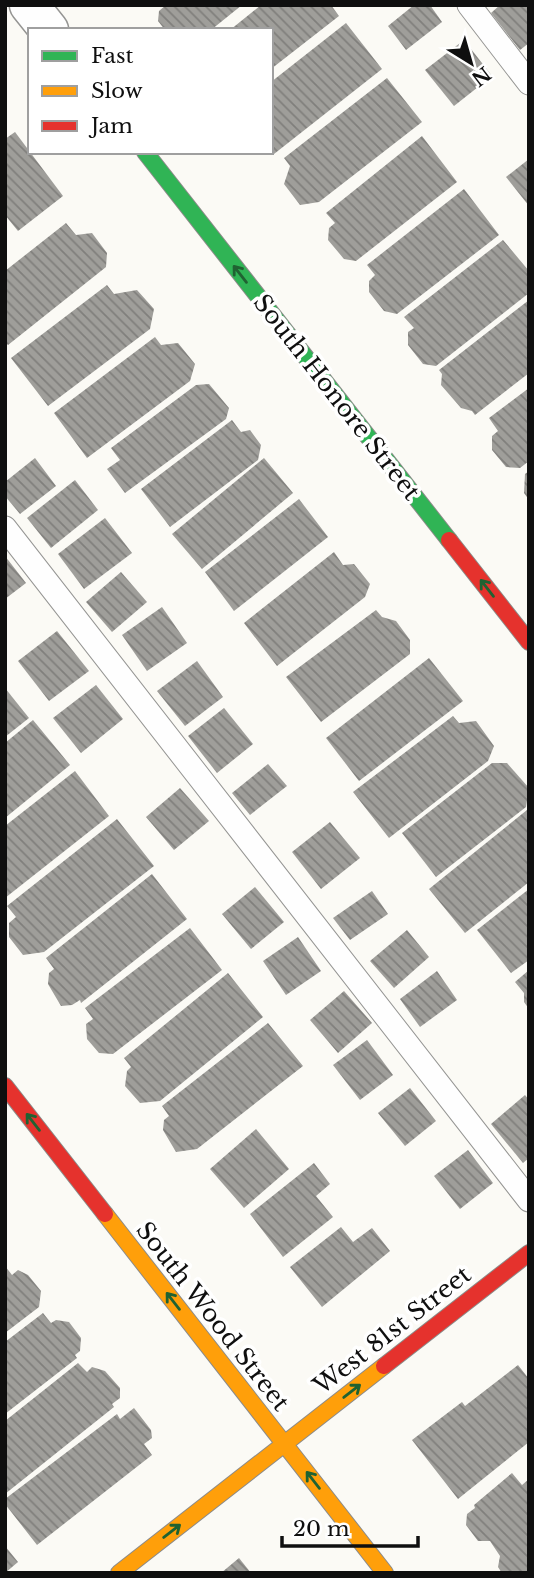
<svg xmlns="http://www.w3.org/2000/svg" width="534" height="1578" font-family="'Libre Baskerville',serif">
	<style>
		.building { fill: url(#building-back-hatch) }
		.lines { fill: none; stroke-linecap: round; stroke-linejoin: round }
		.lane-casing { stroke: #959593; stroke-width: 25 }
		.street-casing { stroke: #959593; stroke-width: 41 }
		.fast-casing { stroke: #8c8b89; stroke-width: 18 }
		.slow-casing { stroke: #8c8b89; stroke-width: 18 }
		.jam-casing { stroke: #8c8b89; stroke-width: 18 }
		.lane { stroke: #fefefe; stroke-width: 23 }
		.street { stroke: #fefefe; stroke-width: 38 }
		.fast { stroke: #30b455; stroke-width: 16 }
		.slow { stroke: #ff9f0a; stroke-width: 16 }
		.jam { stroke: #e5322d; stroke-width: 16 }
		.oneway { stroke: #206232 }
		.labels { text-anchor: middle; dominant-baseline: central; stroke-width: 7; stroke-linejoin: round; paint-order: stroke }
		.street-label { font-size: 24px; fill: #0f0f0f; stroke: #fff }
	</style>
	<defs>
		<pattern id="building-back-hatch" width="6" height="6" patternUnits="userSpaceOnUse" patternTransform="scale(1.75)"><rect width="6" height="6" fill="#9f9e9a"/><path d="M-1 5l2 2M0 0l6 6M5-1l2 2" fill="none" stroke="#807f7c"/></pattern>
	</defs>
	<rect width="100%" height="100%" fill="#fbfaf5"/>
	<g class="building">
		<polygon points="166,5 242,5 211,30 165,30 158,21 159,11"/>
		<polygon points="261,5 331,5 339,16 271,69 271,30 230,30"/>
		<polygon points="414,5 430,5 442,22 406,50 388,26"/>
		<polygon points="500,5 529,5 529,43 520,50 491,13"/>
		<polygon points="346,23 382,69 274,154 271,153 271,82"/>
		<polygon points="464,40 492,76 454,106 425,70"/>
		<polygon points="387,78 422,122 319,202 300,205 284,184 290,166 284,158"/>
		<polygon points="15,132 63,196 18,231 5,215 5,139"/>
		<polygon points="422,136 457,182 356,261 344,259 328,240 329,228 335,223 326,213"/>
		<polygon points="529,159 529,206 506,177"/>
		<polygon points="464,189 499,235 397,314 384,311 369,292 369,281 375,275 367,265"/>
		<polygon points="66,223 76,235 92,233 107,253 106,267 8,345 5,342 5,271"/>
		<polygon points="503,240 529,271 529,293 436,366 423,364 408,345 408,332 414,328 404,317"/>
		<polygon points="107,285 114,294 137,290 154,309 150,329 48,406 11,358"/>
		<polygon points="529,300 529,373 475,415 472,411 461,408 441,385 442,374 439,370"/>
		<polygon points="155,337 161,345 178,343 195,364 190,381 87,458 54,413"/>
		<polygon points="209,384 229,408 226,419 125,493 107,469 120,460 111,448 196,385"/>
		<polygon points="529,388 529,461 520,468 506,467 492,450 492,436 498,431 489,418"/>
		<polygon points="232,420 241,432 250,430 261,445 258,460 170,527 141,489"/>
		<polygon points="35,458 56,486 20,514 5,496 5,482"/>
		<polygon points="264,458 293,493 202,569 172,534"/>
		<polygon points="529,471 529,500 524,493 525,474"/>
		<polygon points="75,480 98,510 51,548 27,518"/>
		<polygon points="299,499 328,537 234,611 205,572"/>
		<polygon points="105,518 132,553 84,589 58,554"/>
		<polygon points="334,552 343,565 354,564 370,584 365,597 277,666 244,623"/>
		<polygon points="5,556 26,583 5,599"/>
		<polygon points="121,572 147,602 112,632 86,602"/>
		<polygon points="162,607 187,643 147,671 122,635"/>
		<polygon points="376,610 382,617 396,621 410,640 410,654 321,722 286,677"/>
		<polygon points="57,631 89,671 49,701 18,661"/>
		<polygon points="429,658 463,701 359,781 326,738"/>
		<polygon points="197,661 223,697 185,726 157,691"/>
		<polygon points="96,685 123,719 81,753 53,718"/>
		<polygon points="5,688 29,718 5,737"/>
		<polygon points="224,708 253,744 217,773 188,736"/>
		<polygon points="453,716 459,723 476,721 494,746 488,761 389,838 353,792"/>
		<polygon points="33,720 70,765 5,818 5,743"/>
		<polygon points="492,763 507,763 529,788 526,807 436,877 402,833"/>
		<polygon points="268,764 287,786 250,815 232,793"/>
		<polygon points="75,771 109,816 5,898 5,826"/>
		<polygon points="180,788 209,821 174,850 146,817"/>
		<polygon points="527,810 529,812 529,882 465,933 429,889"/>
		<polygon points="117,819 154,866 44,952 23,955 9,937 9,923 16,917 7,906"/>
		<polygon points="330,822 360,858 321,889 292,852"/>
		<polygon points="152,874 187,919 81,1003 80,1000 72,1005 61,1006 48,984 49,973 54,969 46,958"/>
		<polygon points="255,887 284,922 251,949 222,914"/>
		<polygon points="529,889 529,960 511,973 477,930"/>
		<polygon points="372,891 388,914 350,940 333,918"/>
		<polygon points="190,928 222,970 113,1054 99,1053 87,1039 86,1024 93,1019 85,1008"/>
		<polygon points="407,930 429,957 394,988 370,961"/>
		<polygon points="298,937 321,971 286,995 263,961"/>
		<polygon points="529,970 529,1009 524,1002 524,993 515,982"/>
		<polygon points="437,971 457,1000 420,1027 400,999"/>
		<polygon points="228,973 263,1017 160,1101 140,1103 125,1086 127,1071 131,1067 124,1058"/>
		<polygon points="344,991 372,1023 338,1053 310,1020"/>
		<polygon points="268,1023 303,1066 197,1149 176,1152 163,1130 164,1120 169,1116 162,1106"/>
		<polygon points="367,1040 393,1075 360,1100 333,1065"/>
		<polygon points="410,1088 436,1121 405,1146 378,1113"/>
		<polygon points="525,1095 529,1100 529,1158 523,1163 491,1124"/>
		<polygon points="256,1129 289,1169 244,1208 210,1169"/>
		<polygon points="468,1150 493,1183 460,1209 434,1176"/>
		<polygon points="314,1163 330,1184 316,1196 333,1217 283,1257 250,1214"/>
		<polygon points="341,1227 353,1242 372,1228 390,1251 322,1307 290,1267"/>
		<polygon points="5,1266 12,1275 18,1270 28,1275 41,1291 39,1307 5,1333"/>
		<polygon points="43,1313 51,1323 56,1320 69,1322 81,1338 80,1351 75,1355 77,1358 5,1414 5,1342"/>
		<polygon points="78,1363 87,1372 92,1367 105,1371 120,1388 120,1398 112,1404 114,1407 5,1494 5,1421"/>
		<polygon points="518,1365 529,1379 529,1442 458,1499 412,1440 462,1402 465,1406"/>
		<polygon points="134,1408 151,1430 152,1438 144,1444 152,1455 37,1545 5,1504 5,1499 117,1414 120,1419"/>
		<polygon points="512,1473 522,1485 529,1479 529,1573 502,1573 498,1567 500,1556 490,1541 478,1541 466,1525 467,1514 475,1508 474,1505"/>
		<polygon points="5,1546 18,1562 5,1573"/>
		<polygon points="239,1558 251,1573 221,1573"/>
	</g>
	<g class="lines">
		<defs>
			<g id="lane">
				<polyline points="469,5 529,83"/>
				<polyline points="5,528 529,1200"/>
			</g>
			<polyline id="street" points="29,5 49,30"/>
			<polyline id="fast" points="145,152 449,540"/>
			<g id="slow">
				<polyline points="105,1214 385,1573"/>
				<polyline points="119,1573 384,1366"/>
			</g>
			<g id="jam">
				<polyline points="449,540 529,642"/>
				<polyline points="5,1086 105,1214"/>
				<polyline points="384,1366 529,1253"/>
			</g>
		</defs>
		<use href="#lane" class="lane-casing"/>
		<use href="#street" class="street-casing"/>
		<use href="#fast" class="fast-casing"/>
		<use href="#slow" class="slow-casing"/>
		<use href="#jam" class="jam-casing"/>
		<use href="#lane" class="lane"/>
		<use href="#street" class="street"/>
		<use href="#fast" class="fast"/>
		<use href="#slow" class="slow"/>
		<use href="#jam" class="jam"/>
	</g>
	<defs><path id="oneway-shaft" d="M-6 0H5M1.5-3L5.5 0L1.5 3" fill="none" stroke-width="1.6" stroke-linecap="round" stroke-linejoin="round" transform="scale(1.75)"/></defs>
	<g class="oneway">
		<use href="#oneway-shaft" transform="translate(240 274) rotate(-128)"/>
		<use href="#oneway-shaft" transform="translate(487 588) rotate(-128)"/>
		<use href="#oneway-shaft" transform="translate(33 1122) rotate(-128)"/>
		<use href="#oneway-shaft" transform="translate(173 1301) rotate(-128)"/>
		<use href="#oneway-shaft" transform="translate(352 1391) rotate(-38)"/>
		<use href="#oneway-shaft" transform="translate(313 1480) rotate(-128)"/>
		<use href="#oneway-shaft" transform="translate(172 1531) rotate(-38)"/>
	</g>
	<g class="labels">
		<g class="street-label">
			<text transform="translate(337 397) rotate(52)">South Honore Street</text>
			<text transform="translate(213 1316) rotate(52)">South Wood Street</text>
			<text transform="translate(392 1330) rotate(-38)">West 81st Street</text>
		</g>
	</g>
	<rect width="534" height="1578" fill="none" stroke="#0f0f0f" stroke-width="14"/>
	<rect x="28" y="28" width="245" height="126" fill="#ffffff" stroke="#9f9f9f" stroke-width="2"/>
	<rect x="42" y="51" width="35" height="10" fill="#30b455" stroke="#9f9f9f" stroke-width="2"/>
	<text x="91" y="63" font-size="21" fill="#0f0f0f">Fast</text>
	<rect x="42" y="86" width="35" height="10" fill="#ff9f0a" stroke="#9f9f9f" stroke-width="2"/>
	<text x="91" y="98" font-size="21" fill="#0f0f0f">Slow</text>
	<rect x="42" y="121" width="35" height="10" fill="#e5322d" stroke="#9f9f9f" stroke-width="2"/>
	<text x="91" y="133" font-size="21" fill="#0f0f0f">Jam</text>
	<g transform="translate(471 63) rotate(143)" stroke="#ffffff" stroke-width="5" paint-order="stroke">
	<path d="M0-5L12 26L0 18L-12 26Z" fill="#0f0f0f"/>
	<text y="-10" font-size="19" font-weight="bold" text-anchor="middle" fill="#0f0f0f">N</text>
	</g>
	<path d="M282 1536v10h136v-10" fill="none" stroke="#0f0f0f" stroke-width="3.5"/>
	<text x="293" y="1536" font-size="21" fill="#0f0f0f" stroke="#ffffff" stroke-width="5" paint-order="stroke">20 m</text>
</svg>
